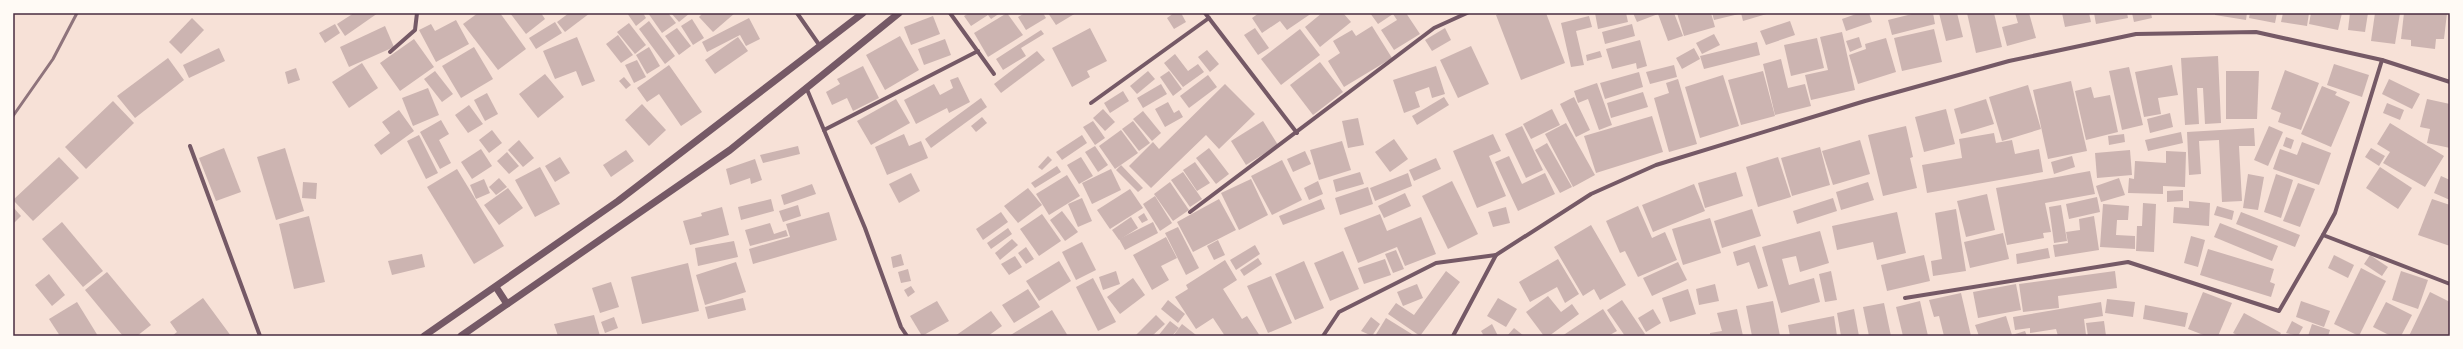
<svg xmlns="http://www.w3.org/2000/svg" width="2463" height="349" font-family="Overpass,sans-serif">
	<style>
		.building { fill: #ccb4b1 }
		.lines { fill: none; stroke-linecap: round; stroke-linejoin: round }
		.minor { stroke: #755966; stroke-width: 4 }
		.tertiary { stroke: #755966; stroke-width: 7 }
		.rail { stroke: #8f747c; stroke-width: 3 }
		.neatline { fill: none; stroke: #4a2c40; stroke-width: 1.5 }
	</style>
	<rect width="100%" height="100%" fill="#f7e1d7"/>
	<g class="building">
		<polygon points="354,13 378,13 345,36 337,24"/>
		<polygon points="478,13 500,13 526,49 498,70 463,24"/>
		<polygon points="510,13 541,13 545,19 526,34"/>
		<polygon points="569,13 590,13 565,32 557,22"/>
		<polygon points="627,13 643,13 646,18 636,26"/>
		<polygon points="648,13 668,13 676,23 662,33"/>
		<polygon points="671,13 690,13 679,22"/>
		<polygon points="703,13 735,13 713,32 699,17"/>
		<polygon points="969,13 1000,13 991,19 988,15 971,26 964,16"/>
		<polygon points="1007,13 1023,35 988,57 974,33"/>
		<polygon points="1025,13 1043,13 1046,18 1026,30 1018,17"/>
		<polygon points="1048,13 1076,13 1056,25"/>
		<polygon points="1174,13 1181,13 1186,22 1174,29 1167,18"/>
		<polygon points="1259,13 1312,13 1287,30 1280,21 1262,33 1252,18"/>
		<polygon points="1322,13 1343,13 1351,22 1320,47 1305,27"/>
		<polygon points="1370,13 1406,13 1420,34 1394,50 1381,30 1397,20 1393,14 1378,24"/>
		<polygon points="1501,13 1546,13 1565,63 1521,80 1496,15"/>
		<polygon points="1595,13 1626,13 1628,22 1598,29"/>
		<polygon points="1633,13 1674,13 1683,36 1668,41 1658,14 1637,22"/>
		<polygon points="1677,13 1711,13 1715,27 1684,36"/>
		<polygon points="1712,13 1738,13 1739,14 1714,20"/>
		<polygon points="1741,13 1770,13 1743,21"/>
		<polygon points="1859,13 1869,13 1872,22 1846,31 1842,19"/>
		<polygon points="1916,13 1933,13 1935,24 1892,35 1888,20"/>
		<polygon points="1939,13 1957,13 1963,37 1946,41"/>
		<polygon points="1967,13 1994,13 2002,47 1976,53"/>
		<polygon points="2015,13 2029,13 2036,38 2007,46 2002,27 2018,23"/>
		<polygon points="2062,13 2089,13 2091,22 2065,27"/>
		<polygon points="2094,13 2127,13 2128,18 2096,24"/>
		<polygon points="2132,13 2151,13 2152,18 2134,22"/>
		<polygon points="2215,13 2247,13 2246,20 2215,15"/>
		<polygon points="2250,13 2277,13 2275,23 2249,18"/>
		<polygon points="2283,13 2309,13 2307,26 2281,22"/>
		<polygon points="2311,13 2342,13 2338,30 2309,24"/>
		<polygon points="2350,13 2368,13 2365,32 2348,30"/>
		<polygon points="2375,13 2400,13 2395,44 2371,41"/>
		<polygon points="2404,13 2447,13 2444,39 2436,39 2435,49 2411,46 2411,40 2401,39"/>
		<polygon points="933,16 940,34 911,45 904,27"/>
		<polygon points="1589,16 1592,27 1576,31 1584,65 1571,67 1561,23"/>
		<polygon points="192,18 204,30 181,54 169,42"/>
		<polygon points="749,18 760,39 746,46 740,35 707,52 702,42"/>
		<polygon points="692,19 704,38 693,45 681,26"/>
		<polygon points="456,20 469,44 436,62 419,30 431,24 435,31"/>
		<polygon points="649,21 675,56 665,64 639,29"/>
		<polygon points="1790,21 1795,35 1766,45 1760,31"/>
		<polygon points="555,22 562,33 536,49 529,38"/>
		<polygon points="629,23 646,45 635,54 617,32"/>
		<polygon points="335,24 340,33 325,43 319,33"/>
		<polygon points="1632,24 1635,36 1605,44 1602,32"/>
		<polygon points="385,26 394,47 349,67 340,47"/>
		<polygon points="1372,26 1392,58 1344,87 1328,61 1340,53 1333,41 1352,30 1356,36"/>
		<polygon points="677,28 691,46 679,55 665,36"/>
		<polygon points="1090,28 1107,61 1087,71 1090,77 1072,87 1052,48"/>
		<polygon points="1255,28 1269,48 1258,55 1244,35"/>
		<polygon points="1445,28 1451,40 1432,51 1425,40"/>
		<polygon points="1300,29 1320,55 1281,85 1261,59"/>
		<polygon points="1934,29 1942,62 1902,71 1894,38"/>
		<polygon points="1041,30 1044,34 1021,48 1026,56 1003,70 996,59"/>
		<polygon points="1842,32 1855,90 1811,100 1805,75 1828,70 1820,37"/>
		<polygon points="1714,34 1720,45 1702,54 1696,43"/>
		<polygon points="618,35 633,55 621,63 606,44"/>
		<polygon points="900,36 919,70 885,90 866,55"/>
		<polygon points="577,37 595,81 582,86 576,71 555,79 543,51"/>
		<polygon points="738,37 748,51 715,74 705,60"/>
		<polygon points="1859,37 1862,47 1850,52 1846,41"/>
		<polygon points="1817,38 1824,68 1791,76 1784,45"/>
		<polygon points="1886,38 1896,72 1858,84 1849,55 1866,49 1865,44"/>
		<polygon points="414,39 434,67 400,91 380,63"/>
		<polygon points="945,39 951,55 924,65 918,49"/>
		<polygon points="1640,40 1647,66 1637,69 1636,63 1612,69 1606,49"/>
		<polygon points="1757,42 1760,55 1704,69 1700,56"/>
		<polygon points="1471,46 1489,84 1458,98 1440,60"/>
		<polygon points="474,47 493,79 461,98 442,66"/>
		<polygon points="649,47 660,66 647,74 636,55"/>
		<polygon points="219,48 225,61 189,78 183,65"/>
		<polygon points="1694,48 1700,59 1682,69 1676,58"/>
		<polygon points="1207,50 1219,64 1210,72 1198,57"/>
		<polygon points="1037,51 1045,60 1001,93 994,84"/>
		<polygon points="1600,51 1602,57 1587,61 1586,55"/>
		<polygon points="1175,54 1188,71 1198,64 1204,72 1183,87 1164,63"/>
		<polygon points="2218,56 2221,123 2205,124 2203,88 2197,88 2199,124 2185,125 2181,58"/>
		<polygon points="168,58 184,80 135,118 117,96"/>
		<polygon points="1781,59 1788,88 1805,84 1811,106 1775,115 1763,64"/>
		<polygon points="637,60 646,77 634,83 625,65"/>
		<polygon points="1320,62 1343,92 1313,115 1290,85"/>
		<polygon points="362,63 378,88 349,108 332,82"/>
		<polygon points="2334,64 2369,75 2362,97 2327,85"/>
		<polygon points="669,65 702,112 681,126 659,94 647,102 637,88"/>
		<polygon points="1674,65 1677,77 1650,84 1646,72"/>
		<polygon points="2172,65 2178,95 2158,98 2161,114 2144,117 2135,72"/>
		<polygon points="863,66 879,98 853,111 847,98 832,105 826,92 840,84 837,79"/>
		<polygon points="1436,66 1445,94 1432,98 1429,87 1415,92 1420,107 1404,113 1393,80"/>
		<polygon points="2129,67 2143,125 2122,130 2109,71"/>
		<polygon points="296,68 300,80 288,84 285,72"/>
		<polygon points="2285,70 2319,83 2301,130 2278,122 2281,113 2271,109"/>
		<polygon points="435,71 453,94 442,102 424,79"/>
		<polygon points="1148,71 1155,79 1137,94 1130,86"/>
		<polygon points="1169,71 1182,89 1173,96 1160,77"/>
		<polygon points="1763,71 1775,116 1741,125 1728,80"/>
		<polygon points="2226,71 2259,71 2257,119 2226,119"/>
		<polygon points="1639,72 1643,87 1605,99 1600,83"/>
		<polygon points="545,74 564,97 538,118 519,94"/>
		<polygon points="1208,75 1217,87 1189,108 1180,96"/>
		<polygon points="1723,75 1739,126 1700,138 1685,87"/>
		<polygon points="624,77 631,85 626,89 619,81"/>
		<polygon points="958,77 970,102 949,113 947,108 916,124 904,100 934,84 940,95 953,88 950,80"/>
		<polygon points="1678,79 1697,144 1669,152 1654,98 1669,93 1666,83"/>
		<polygon points="2389,79 2420,94 2412,109 2382,94"/>
		<polygon points="2071,81 2087,151 2048,159 2033,90"/>
		<polygon points="1597,83 1612,125 1599,130 1588,99 1578,103 1574,91"/>
		<polygon points="1161,84 1167,94 1143,108 1137,98"/>
		<polygon points="1225,84 1255,114 1219,149 1206,135 1151,188 1129,166 1153,142 1159,149"/>
		<polygon points="2028,85 2041,129 2002,141 1989,97"/>
		<polygon points="2322,86 2337,92 2335,95 2350,102 2331,147 2301,134"/>
		<polygon points="2091,87 2094,98 2110,95 2118,132 2086,140 2075,91"/>
		<polygon points="428,88 439,115 413,126 402,98"/>
		<polygon points="1123,91 1129,101 1110,113 1104,103"/>
		<polygon points="1643,92 1648,107 1611,118 1607,103"/>
		<polygon points="487,93 498,114 485,121 474,100"/>
		<polygon points="1444,97 1449,105 1417,125 1412,116"/>
		<polygon points="1574,97 1590,130 1576,137 1560,104"/>
		<polygon points="981,98 987,107 931,148 925,139"/>
		<polygon points="896,99 910,123 871,145 857,121"/>
		<polygon points="1986,99 1994,124 1961,134 1954,109"/>
		<polygon points="2427,99 2450,104 2450,148 2427,143 2430,129 2420,127"/>
		<polygon points="113,101 134,123 86,169 65,147"/>
		<polygon points="1168,102 1174,113 1179,110 1183,117 1165,127 1155,109"/>
		<polygon points="2387,103 2404,110 2400,120 2383,113"/>
		<polygon points="642,104 666,130 649,146 625,120"/>
		<polygon points="469,105 483,124 468,133 455,115"/>
		<polygon points="1103,109 1115,122 1105,131 1093,118"/>
		<polygon points="1552,109 1560,125 1531,139 1523,124"/>
		<polygon points="1946,109 1955,144 1924,152 1915,117"/>
		<polygon points="399,110 414,131 381,155 374,145 390,133 382,122"/>
		<polygon points="1143,111 1161,133 1152,141 1133,119"/>
		<polygon points="2170,113 2173,127 2150,133 2147,119"/>
		<polygon points="1652,116 1663,152 1596,173 1584,136"/>
		<polygon points="982,117 987,123 976,132 971,126"/>
		<polygon points="1358,118 1364,145 1348,148 1342,121"/>
		<polygon points="441,120 449,134 439,140 451,163 440,169 420,132"/>
		<polygon points="1093,121 1105,138 1095,145 1083,127"/>
		<polygon points="1133,121 1150,143 1139,151 1122,129"/>
		<polygon points="1263,121 1278,145 1246,165 1231,141"/>
		<polygon points="1566,123 1595,175 1573,187 1545,134"/>
		<polygon points="2390,123 2444,156 2425,187 2383,163 2390,152 2377,144"/>
		<polygon points="1522,126 1543,170 1526,178 1505,134"/>
		<polygon points="1906,126 1913,157 1910,158 1917,188 1883,196 1868,135"/>
		<polygon points="2269,126 2283,132 2268,166 2254,160"/>
		<polygon points="2254,128 2255,146 2239,146 2242,201 2222,202 2219,140 2199,141 2201,174 2189,175 2187,132"/>
		<polygon points="492,130 502,143 489,153 479,140"/>
		<polygon points="1121,130 1138,153 1115,169 1099,146"/>
		<polygon points="2181,132 2183,143 2148,151 2145,140"/>
		<polygon points="1994,133 1996,143 2012,140 2015,154 2039,149 2043,172 1927,193 1922,165 1962,158 1959,139"/>
		<polygon points="904,134 909,146 921,141 928,158 887,175 875,147"/>
		<polygon points="1493,134 1501,151 1489,156 1506,196 1477,208 1453,151"/>
		<polygon points="2124,134 2125,142 2109,145 2108,136"/>
		<polygon points="419,135 438,173 426,179 407,141"/>
		<polygon points="1082,135 1087,143 1062,160 1056,152"/>
		<polygon points="2286,137 2294,140 2291,149 2283,146"/>
		<polygon points="1394,139 1408,159 1390,172 1375,152"/>
		<polygon points="519,140 534,158 523,167 508,150"/>
		<polygon points="1860,140 1870,174 1833,185 1822,151"/>
		<polygon points="1342,141 1351,170 1319,180 1310,150"/>
		<polygon points="2302,142 2331,153 2319,185 2273,169 2280,149 2297,155"/>
		<polygon points="1547,143 1572,187 1560,193 1535,150"/>
		<polygon points="798,146 800,154 763,163 760,155"/>
		<polygon points="1095,146 1108,165 1098,172 1085,152"/>
		<polygon points="1820,147 1830,185 1792,196 1781,158"/>
		<polygon points="224,148 241,192 216,201 199,158"/>
		<polygon points="285,148 304,211 276,220 257,157"/>
		<polygon points="1209,148 1229,174 1216,184 1196,158"/>
		<polygon points="2371,148 2385,156 2379,166 2365,157"/>
		<polygon points="481,149 492,166 472,179 461,162"/>
		<polygon points="626,150 634,161 611,177 603,165"/>
		<polygon points="2130,150 2132,175 2097,178 2095,153"/>
		<polygon points="1305,151 1311,164 1293,172 1287,159"/>
		<polygon points="2166,151 2186,152 2185,187 2163,186 2163,194 2128,193 2129,178 2134,179 2135,161 2166,163"/>
		<polygon points="507,152 519,166 509,174 497,161"/>
		<polygon points="1048,156 1052,160 1042,170 1038,167"/>
		<polygon points="1509,156 1522,184 1545,173 1555,194 1518,211 1495,162"/>
		<polygon points="2072,156 2075,167 2054,174 2051,162"/>
		<polygon points="59,157 79,178 33,221 13,200"/>
		<polygon points="560,157 570,173 555,182 545,166"/>
		<polygon points="1081,157 1093,176 1079,184 1067,165"/>
		<polygon points="1778,157 1791,197 1758,207 1746,167"/>
		<polygon points="1436,158 1441,169 1414,181 1409,170"/>
		<polygon points="755,159 762,180 751,184 750,178 730,185 726,169"/>
		<polygon points="1282,160 1302,200 1272,215 1251,176"/>
		<polygon points="1195,162 1210,183 1197,191 1183,170"/>
		<polygon points="1121,165 1143,188 1138,192 1116,170"/>
		<polygon points="1057,166 1061,172 1035,188 1031,183"/>
		<polygon points="540,167 560,204 535,217 515,180"/>
		<polygon points="2380,167 2412,188 2398,209 2366,188"/>
		<polygon points="457,169 504,246 474,264 427,187"/>
		<polygon points="1111,169 1121,190 1092,204 1082,183"/>
		<polygon points="2090,171 2095,194 2045,203 2051,232 2043,233 2044,238 2007,245 1996,188"/>
		<polygon points="1183,172 1202,199 1190,207 1171,180"/>
		<polygon points="1360,172 1364,184 1336,192 1333,180"/>
		<polygon points="1736,172 1743,196 1705,208 1698,183"/>
		<polygon points="911,173 920,191 899,203 889,184"/>
		<polygon points="1408,173 1412,186 1375,201 1370,188"/>
		<polygon points="2248,174 2264,177 2258,210 2243,208"/>
		<polygon points="2276,174 2293,180 2281,218 2264,212"/>
		<polygon points="1067,175 1080,196 1049,215 1036,194"/>
		<polygon points="2441,176 2450,180 2450,200 2434,193"/>
		<polygon points="499,178 507,187 496,195 489,187"/>
		<polygon points="2119,178 2125,195 2101,202 2096,186"/>
		<polygon points="484,179 490,193 476,199 470,185"/>
		<polygon points="1251,179 1268,215 1239,230 1221,193"/>
		<polygon points="1318,181 1323,194 1309,200 1304,188"/>
		<polygon points="1452,181 1478,234 1448,249 1422,196"/>
		<polygon points="303,182 317,183 316,199 302,198"/>
		<polygon points="1170,182 1189,210 1173,221 1154,194"/>
		<polygon points="1868,182 1874,200 1841,210 1836,192"/>
		<polygon points="2298,183 2315,189 2300,227 2283,221"/>
		<polygon points="812,184 816,194 784,205 781,195"/>
		<polygon points="1694,184 1705,211 1653,232 1642,205"/>
		<polygon points="1368,187 1373,204 1340,215 1335,198"/>
		<polygon points="508,188 523,208 499,225 484,205"/>
		<polygon points="1028,188 1042,205 1018,223 1004,206"/>
		<polygon points="1130,189 1143,208 1110,229 1097,210"/>
		<polygon points="2183,190 2183,201 2167,202 2167,191"/>
		<polygon points="1405,193 1411,206 1384,218 1378,206"/>
		<polygon points="1987,194 1995,230 1966,237 1957,201"/>
		<polygon points="1155,196 1172,223 1160,231 1143,204"/>
		<polygon points="2097,197 2100,212 2069,219 2066,204"/>
		<polygon points="1082,198 1092,221 1078,227 1068,204"/>
		<polygon points="1833,198 1837,211 1797,224 1793,211"/>
		<polygon points="771,199 774,211 741,220 738,207"/>
		<polygon points="1219,199 1236,230 1193,252 1177,222"/>
		<polygon points="1321,199 1325,209 1283,225 1279,216"/>
		<polygon points="2432,199 2450,205 2450,246 2418,235"/>
		<polygon points="2189,201 2210,203 2209,226 2173,223 2174,207 2189,208"/>
		<polygon points="2143,203 2156,204 2154,252 2136,251 2137,226 2142,226"/>
		<polygon points="2103,204 2129,206 2128,220 2117,220 2116,235 2135,236 2135,249 2100,247"/>
		<polygon points="798,205 801,216 783,222 779,211"/>
		<polygon points="2061,205 2067,241 2054,243 2049,207"/>
		<polygon points="1638,206 1652,238 1665,232 1677,260 1638,277 1625,251 1620,253 1606,221"/>
		<polygon points="2217,206 2234,211 2232,220 2214,215"/>
		<polygon points="13,207 21,216 14,223 13,222"/>
		<polygon points="722,207 729,235 690,245 683,221 702,216 701,213"/>
		<polygon points="1506,207 1510,223 1493,227 1488,212"/>
		<polygon points="1752,209 1761,236 1722,248 1714,221"/>
		<polygon points="1956,209 1966,271 1933,276 1931,261 1942,259 1935,213"/>
		<polygon points="1062,211 1078,232 1065,241 1050,220"/>
		<polygon points="829,212 837,240 753,264 749,249 790,237 786,224"/>
		<polygon points="1001,212 1008,222 983,240 976,229"/>
		<polygon points="1897,212 1906,253 1877,260 1873,242 1837,250 1832,226"/>
		<polygon points="2241,212 2300,235 2295,247 2236,224"/>
		<polygon points="1144,213 1148,220 1142,223 1138,217"/>
		<polygon points="1042,214 1061,241 1039,256 1020,229"/>
		<polygon points="1380,214 1387,231 1421,217 1436,254 1405,266 1397,247 1358,263 1344,228"/>
		<polygon points="309,216 325,282 294,289 279,224"/>
		<polygon points="2094,216 2099,250 2055,257 2053,245 2068,243 2066,232 2080,230 2079,219"/>
		<polygon points="1131,217 1138,228 1119,240 1112,230"/>
		<polygon points="1710,218 1721,253 1683,265 1672,229"/>
		<polygon points="62,222 103,271 83,287 42,239"/>
		<polygon points="1153,222 1158,233 1125,250 1119,239"/>
		<polygon points="770,223 774,234 786,230 788,236 750,246 745,230"/>
		<polygon points="2220,223 2278,246 2272,261 2214,237"/>
		<polygon points="1591,225 1626,285 1600,300 1594,289 1583,296 1554,247"/>
		<polygon points="1178,227 1199,268 1186,275 1165,233"/>
		<polygon points="1008,228 1012,234 991,249 987,243"/>
		<polygon points="1820,231 1829,263 1800,272 1796,256 1782,259 1789,285 1814,278 1820,302 1781,313 1762,247"/>
		<polygon points="2003,233 2009,259 1970,268 1964,242"/>
		<polygon points="2191,236 2205,240 2198,267 2184,263"/>
		<polygon points="1166,237 1177,258 1161,266 1169,280 1152,290 1133,255"/>
		<polygon points="1012,239 1018,245 1000,260 995,253"/>
		<polygon points="1218,240 1225,255 1214,260 1207,246"/>
		<polygon points="734,241 738,257 698,266 695,248"/>
		<polygon points="1082,242 1096,270 1076,280 1062,252"/>
		<polygon points="1255,245 1260,254 1236,270 1230,260"/>
		<polygon points="1755,245 1768,286 1758,289 1749,262 1737,266 1733,252"/>
		<polygon points="1026,247 1034,259 1026,264 1018,253"/>
		<polygon points="2048,248 2050,258 2017,264 2016,254"/>
		<polygon points="2208,249 2274,269 2270,282 2275,284 2271,297 2200,275"/>
		<polygon points="1396,250 1404,269 1393,273 1385,254"/>
		<polygon points="1343,251 1359,289 1330,301 1314,263"/>
		<polygon points="422,254 425,267 392,275 388,261"/>
		<polygon points="901,254 904,265 893,268 891,257"/>
		<polygon points="1924,255 1930,281 1887,291 1881,265"/>
		<polygon points="2334,255 2354,265 2348,278 2328,268"/>
		<polygon points="2370,255 2388,267 2382,276 2364,264"/>
		<polygon points="1015,256 1022,267 1009,275 1001,264"/>
		<polygon points="1258,258 1262,264 1244,276 1240,270"/>
		<polygon points="1385,259 1391,275 1364,284 1358,268"/>
		<polygon points="1558,259 1579,294 1565,303 1557,287 1530,302 1519,282"/>
		<polygon points="1225,260 1237,280 1223,289 1242,319 1247,316 1260,336 1225,336 1213,318 1196,329 1175,297 1188,289 1186,285"/>
		<polygon points="1059,261 1071,281 1039,301 1026,281"/>
		<polygon points="1304,261 1324,308 1295,320 1275,274"/>
		<polygon points="736,262 746,292 705,305 696,275"/>
		<polygon points="1678,262 1687,280 1652,296 1643,278"/>
		<polygon points="688,263 699,311 642,324 631,277"/>
		<polygon points="2361,268 2386,281 2359,336 2334,324"/>
		<polygon points="908,269 911,281 901,283 898,272"/>
		<polygon points="1116,271 1120,284 1103,290 1099,277"/>
		<polygon points="1446,271 1460,282 1420,336 1388,314 1396,303 1414,315"/>
		<polygon points="1831,271 1837,300 1825,302 1819,274"/>
		<polygon points="2115,271 2117,288 2058,296 2059,308 2023,312 2019,284"/>
		<polygon points="2401,271 2428,280 2418,309 2392,300"/>
		<polygon points="107,272 151,325 137,336 123,336 85,290"/>
		<polygon points="49,274 65,295 52,306 35,285"/>
		<polygon points="1271,276 1292,323 1268,333 1247,286"/>
		<polygon points="1093,278 1116,322 1098,331 1076,287"/>
		<polygon points="1133,278 1145,295 1120,314 1107,297"/>
		<polygon points="611,282 619,307 600,313 592,288"/>
		<polygon points="1417,284 1423,298 1403,306 1397,292"/>
		<polygon points="1715,284 1719,301 1699,305 1696,289"/>
		<polygon points="2016,284 2021,310 1978,318 1973,292"/>
		<polygon points="911,286 915,292 908,297 904,290"/>
		<polygon points="1028,289 1040,307 1014,323 1002,305"/>
		<polygon points="1688,289 1696,314 1670,322 1662,298"/>
		<polygon points="2203,292 2232,303 2218,336 2206,336 2188,329"/>
		<polygon points="2430,292 2450,302 2450,336 2409,336"/>
		<polygon points="1961,293 1971,336 1944,336 1939,316 1934,317 1929,300"/>
		<polygon points="1548,296 1561,312 1572,304 1579,314 1549,336 1544,336 1526,312"/>
		<polygon points="203,298 231,336 172,336 177,332 170,322"/>
		<polygon points="743,298 746,310 708,319 705,307"/>
		<polygon points="1498,298 1517,309 1506,327 1487,316"/>
		<polygon points="2107,299 2135,302 2133,317 2105,313"/>
		<polygon points="1168,300 1185,314 1178,323 1161,309"/>
		<polygon points="1622,300 1645,334 1643,336 1625,336 1607,310"/>
		<polygon points="937,301 949,321 922,336 910,316"/>
		<polygon points="1773,301 1780,336 1752,336 1746,306"/>
		<polygon points="1920,301 1928,336 1903,336 1896,307"/>
		<polygon points="2301,301 2330,311 2324,327 2296,317"/>
		<polygon points="77,302 98,336 60,336 49,319"/>
		<polygon points="2101,302 2103,316 2084,319 2086,335 2058,336 2056,329 2030,333 2030,328 2015,330 2013,317"/>
		<polygon points="2386,302 2412,315 2401,336 2391,336 2373,327"/>
		<polygon points="1884,303 1891,336 1869,336 1863,307"/>
		<polygon points="2145,305 2188,313 2185,327 2143,319"/>
		<polygon points="1603,309 1617,331 1608,336 1562,336"/>
		<polygon points="1653,309 1661,323 1646,332 1638,318"/>
		<polygon points="1737,309 1743,336 1710,336 1710,333 1722,331 1717,313"/>
		<polygon points="1854,309 1859,336 1841,336 1837,313"/>
		<polygon points="1052,310 1068,336 1009,336"/>
		<polygon points="991,311 1002,326 988,336 955,336"/>
		<polygon points="2244,313 2281,333 2279,336 2239,336 2233,333"/>
		<polygon points="594,315 600,336 558,336 554,324"/>
		<polygon points="1156,315 1165,324 1152,336 1135,336"/>
		<polygon points="1834,316 1837,336 1790,336 1788,325"/>
		<polygon points="2006,316 2012,335 2025,331 2027,336 1979,336 1975,325"/>
		<polygon points="614,317 618,328 605,333 601,322"/>
		<polygon points="1371,317 1380,324 1372,336 1361,331"/>
		<polygon points="1386,318 1415,336 1375,336"/>
		<polygon points="1170,321 1179,328 1172,336 1158,336"/>
		<polygon points="2104,321 2106,336 2088,336 2086,323"/>
		<polygon points="2292,321 2303,327 2298,336 2286,333"/>
		<polygon points="1182,324 1196,335 1195,336 1173,336"/>
		<polygon points="1492,324 1498,336 1484,336 1481,331"/>
		<polygon points="2312,324 2330,330 2328,336 2308,336"/>
		<polygon points="1514,328 1524,336 1507,336"/>
	</g>
	<g class="lines">
		<g class="minor">
			<polyline points="797,13 820,46"/>
			<polyline points="950,13 994,74"/>
			<polyline points="1205,13 1297,133"/>
			<polyline points="390,52 415,30 417,13"/>
			<polyline points="2382,60 2335,213 2323,235 2450,284"/>
			<polyline points="806,87 865,228 901,327 907,336"/>
			<polyline points="1091,103 1209,18"/>
			<polyline points="824,130 978,51"/>
			<polyline points="190,146 260,336"/>
			<polyline points="1190,212 1434,28 1467,13"/>
			<polyline points="1905,298 2128,262 2279,311 2323,235"/>
			<polyline points="1323,336 1339,312 1436,263 1496,255"/>
			<polyline points="1453,336 1496,255 1591,194 1656,165 1865,101 2009,61 2136,34 2256,32 2382,60 2450,82"/>
		</g>
		<g class="tertiary">
			<polyline points="496,287 507,304"/>
			<polyline points="424,336 618,201 863,13"/>
			<polyline points="461,336 730,150 899,13"/>
		</g>
		<polyline class="rail" points="13,116 53,59 77,13"/>
	</g>
	<rect width="2463" height="349" fill="none" stroke="#fffaf5" stroke-width="28"/>
	<rect x="14" y="14" width="2435" height="321" class="neatline"/>
</svg>
